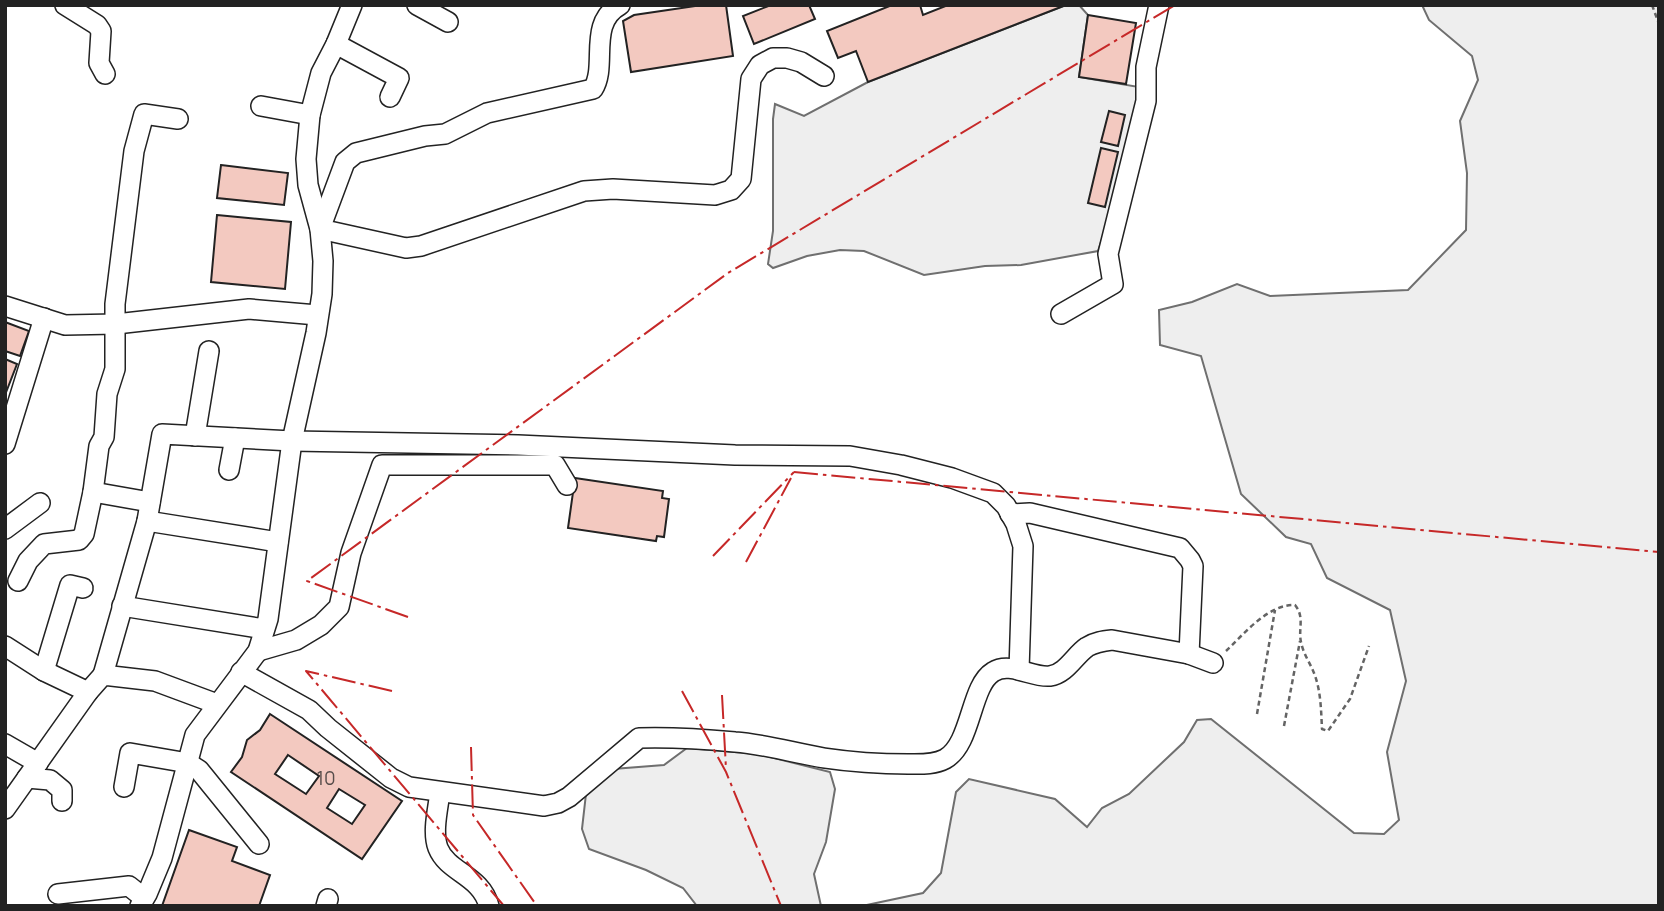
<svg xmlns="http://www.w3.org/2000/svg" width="1664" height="911" font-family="Manrope,sans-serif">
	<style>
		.green { fill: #eee; stroke: #6f6f6f; stroke-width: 2 }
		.building { fill: #f3c9c0; stroke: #222; stroke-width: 2; fill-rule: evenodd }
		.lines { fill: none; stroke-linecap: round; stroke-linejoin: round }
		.minor-casing { stroke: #222; stroke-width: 22 }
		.path { stroke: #646464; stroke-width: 2.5; stroke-dasharray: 5 3.5; stroke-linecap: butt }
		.minor { stroke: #fff; stroke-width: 19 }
		.power { stroke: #c62828; stroke-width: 2; stroke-dasharray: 24 5 3.5 5; stroke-linecap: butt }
		.labels { text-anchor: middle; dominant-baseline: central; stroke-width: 5; stroke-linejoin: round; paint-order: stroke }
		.number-label { font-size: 19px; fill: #564c4a }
	</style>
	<rect width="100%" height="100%" fill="#fff"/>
	<g class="green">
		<polygon points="1066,5 1079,5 1088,15 1079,77 1139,87 1138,104 1110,215 1098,251 1021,265 985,266 924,275 864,251 840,250 807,256 773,268 768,264 773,231 773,119 775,104 804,116 868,82"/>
		<polygon points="1422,5 1659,5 1659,906 862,906 923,893 941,873 956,792 969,779 1055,799 1087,827 1102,808 1129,794 1184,742 1197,720 1211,719 1354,833 1384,834 1399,820 1387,752 1406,681 1390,610 1327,578 1311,544 1286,537 1241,494 1201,356 1160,345 1159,310 1192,302 1237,284 1270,296 1408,290 1466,230 1467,173 1460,121 1478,80 1472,56 1429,20"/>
		<polygon points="687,748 758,754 830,772 835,789 826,842 814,874 821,906 697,906 683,888 646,870 589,849 582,829 586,794 613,769 664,765"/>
	</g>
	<g class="building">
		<polygon points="702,5 726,5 733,56 631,72 623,21 634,15"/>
		<polygon points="771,5 809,5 815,19 754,44 743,16"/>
		<polygon points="892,5 920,5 923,15 948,5 1066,5 868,82 856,51 838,58 827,31"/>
		<polygon points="1088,15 1136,23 1126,84 1079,77"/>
		<polygon points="1109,111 1125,115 1118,146 1101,142"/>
		<polygon points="1101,148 1118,152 1105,207 1088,203"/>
		<polygon points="221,165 288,173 284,205 217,198"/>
		<polygon points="217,215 291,222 285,289 211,282"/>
		<polygon points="5,322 29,331 20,356 5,351"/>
		<polygon points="5,359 17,364 5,395"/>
		<polygon points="575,478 663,491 662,498 669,499 664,537 657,536 656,541 568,528"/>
		<path d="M270,714L402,801L362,859L231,772L242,757L247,740L260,730ZM288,755L319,776L306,794L275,774ZM339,789L365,805L352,824L327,808Z"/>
		<polygon points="189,830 237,847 232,861 270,875 259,906 162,906"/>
	</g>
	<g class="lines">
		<defs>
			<g id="minor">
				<polyline points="65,5 97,25 101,31 99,63 105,74"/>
				<polyline points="417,5 448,22"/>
				<path d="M620,5C587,23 608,66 593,89L487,113L445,134L425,136L356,153L345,162L320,229L406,248L421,246L584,191L613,189L715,195L731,190L741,179L751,79L760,65L773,58H787L801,62L824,76"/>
				<polyline points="336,44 399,78 390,97"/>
				<polyline points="261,106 310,115"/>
				<polyline points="5,306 65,325 116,324 249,309 317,315"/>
				<polyline points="1061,314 1113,284 1108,254 1146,101 1146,67 1159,5"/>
				<polyline points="195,436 209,351"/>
				<polyline points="5,444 44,318"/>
				<polyline points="229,470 235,438"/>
				<polyline points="93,492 150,502"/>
				<polyline points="1010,514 1030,513 1180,548 1190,560 1193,566 1189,654"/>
				<polyline points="147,521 278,542"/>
				<polyline points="5,529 40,503"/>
				<polyline points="18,581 28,561 44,544 79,540 84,534 93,492 99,446 104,437 107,394 115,369 115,304 134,151 144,114 178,119"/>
				<polyline points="122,606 264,629"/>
				<polyline points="5,646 44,671 88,692"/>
				<polyline points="258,651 296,640 321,625 339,607 351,553 382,465 555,465 567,485"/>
				<polyline points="44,671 70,585 83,588"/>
				<path d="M241,672L309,710L328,728L391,778L409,787L544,806L558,803L569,797L639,738C671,737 703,739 735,742C764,744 794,753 824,758C851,762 880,764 908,764C920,764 934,765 945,759C972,744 970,686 993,672C1010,661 1032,678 1050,676C1066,674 1075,655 1087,647C1095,642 1103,641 1112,640L1189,654L1213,663"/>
				<polyline points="103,675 147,521 162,434 292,441 518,445 735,455 850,456 901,465 952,478 993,493 1006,506 1016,524 1023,546 1019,670"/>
				<polyline points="5,744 38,763"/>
				<polyline points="27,778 50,780 62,790 62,801"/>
				<polyline points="124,787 130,753 188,763 199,770 259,844"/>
				<path d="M440,792C438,809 432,832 438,848C448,873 481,875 489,906"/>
				<polyline points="5,809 88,692 103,675 155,681 217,704"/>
				<polyline points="58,894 129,886 144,898"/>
				<polyline points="140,906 147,894 162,858 195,735 258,651 268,619 292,441 316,333 322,294 323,261 320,229 308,185 306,159 310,115 321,73 336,44 352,5"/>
				<polyline points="326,906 328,899"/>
			</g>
		</defs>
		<use href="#minor" class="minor-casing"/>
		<g class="path">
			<polyline points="1652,5 1659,24"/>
			<path d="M1226,651C1244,634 1268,604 1295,605C1305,617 1298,629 1301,642C1303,653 1310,663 1314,673C1321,691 1321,710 1322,729L1328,731L1350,699L1369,646"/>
			<polyline points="1257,714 1275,610"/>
			<polyline points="1284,726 1300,641"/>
		</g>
		<use href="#minor" class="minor"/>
		<g class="power">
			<polyline points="794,472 1659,552"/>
			<polyline points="713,556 794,472"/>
			<polyline points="746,562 791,478"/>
			<polyline points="408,617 307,581 728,273 1175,5"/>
			<polyline points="392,691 306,671 504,906"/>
			<polyline points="682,691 726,772 781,906"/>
			<polyline points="722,695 726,769"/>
			<polyline points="471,747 473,815 537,906"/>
		</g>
	</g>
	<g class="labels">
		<g class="number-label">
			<text x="326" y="778">10</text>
		</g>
	</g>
	<rect width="1664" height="911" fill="none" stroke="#222222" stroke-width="14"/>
</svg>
